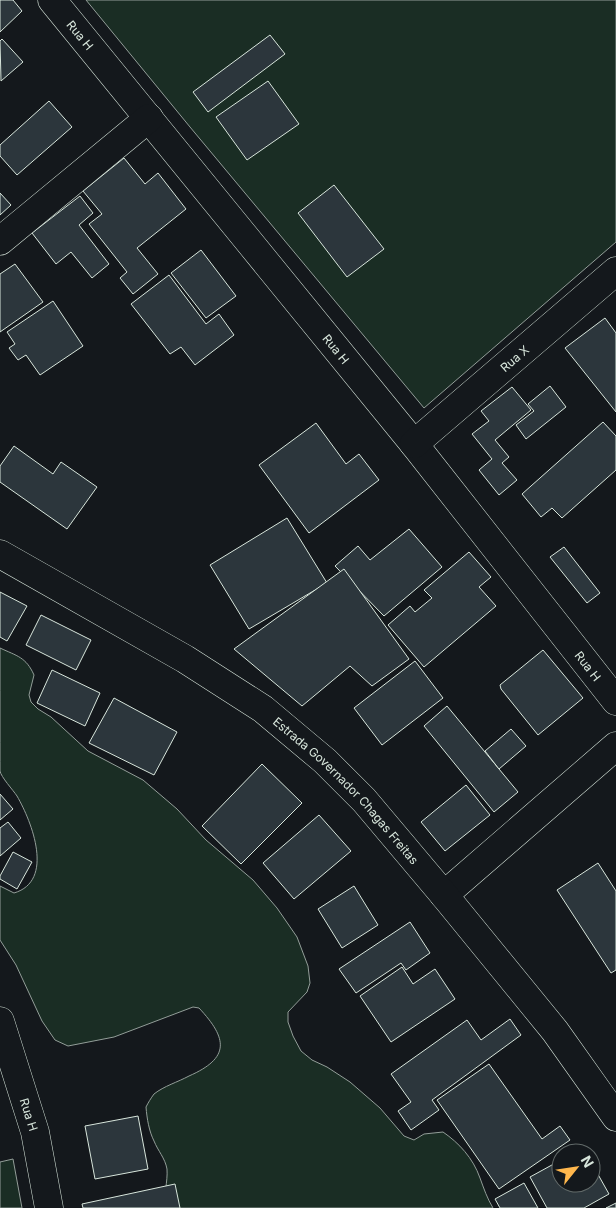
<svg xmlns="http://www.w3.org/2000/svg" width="616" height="1208" font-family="Inter,sans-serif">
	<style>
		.green { fill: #1a2d24; stroke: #939e99 }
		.building { fill: #2c363c; stroke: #d8e6dc }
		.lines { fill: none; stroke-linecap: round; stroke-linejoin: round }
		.street-casing { stroke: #d8e6dc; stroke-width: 29 }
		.secondary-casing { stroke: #d8e6dc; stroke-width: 29 }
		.street { stroke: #14181c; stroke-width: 28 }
		.secondary { stroke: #14181c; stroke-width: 28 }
		.labels { text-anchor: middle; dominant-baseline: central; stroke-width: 4; stroke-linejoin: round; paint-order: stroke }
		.street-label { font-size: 12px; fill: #d8e6dc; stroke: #14181c }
	</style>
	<rect width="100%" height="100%" fill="#14181c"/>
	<g class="green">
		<polygon points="86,0 616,0 616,242 424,408 190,127"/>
		<path d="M0,648C17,656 26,657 34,675L29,695L31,702L38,709L51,717L88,751L143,780L177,809L206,840L253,880L277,908L297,937L308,966L310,983L307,992L288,1012V1022L293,1036L301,1051L312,1060L327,1067L350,1082L380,1108L404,1136L414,1140L424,1134L443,1132C459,1143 473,1158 480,1178C484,1189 487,1198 493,1208H166C163,1195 168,1182 167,1169C165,1158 158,1151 154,1141C149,1131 147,1119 146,1107C148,1103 151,1098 154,1094C164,1086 178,1082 189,1076C230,1058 228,1039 199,1008L193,1007L114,1037L68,1046L55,1040L42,1021L16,965L0,940V886L14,893C55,881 32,822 17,796C13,790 1,777 0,771C0,759 0,745 0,733C0,705 0,676 0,648Z"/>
		<polygon points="13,1159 22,1208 0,1208 0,1162"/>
	</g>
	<g class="building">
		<polygon points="0,0 13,0 22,11 0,32"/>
		<polygon points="270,35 285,54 208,112 193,92"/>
		<polygon points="2,39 23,62 1,81 0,41"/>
		<polygon points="268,81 299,124 247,160 216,117"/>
		<polygon points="49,101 72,127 17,175 0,156 0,145"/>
		<polygon points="124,158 145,184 158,173 186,209 137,248 158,274 133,294 120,278 127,272 89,224 102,214 83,191"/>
		<polygon points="334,185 384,249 347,277 298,213"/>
		<polygon points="0,193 11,205 0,215"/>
		<polygon points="80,196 93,213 79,225 109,264 92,278 71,252 56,264 32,233"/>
		<polygon points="201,250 236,296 206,318 171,273"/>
		<polygon points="15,264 43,302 0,332 0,274"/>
		<polygon points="169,275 206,324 219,314 234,335 195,365 181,347 170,354 131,304"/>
		<polygon points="53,301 83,346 40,375 26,355 18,360 9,348 15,344 7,332"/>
		<polygon points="605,318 616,333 616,412 565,348"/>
		<polygon points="550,386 566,407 526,439 516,425 534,411 528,404"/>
		<polygon points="512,387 531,410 495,440 509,457 502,463 517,480 499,495 479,470 492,459 472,434 489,421 481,411"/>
		<polygon points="603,422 616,436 616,470 562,518 552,508 541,517 522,494"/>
		<polygon points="316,423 346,464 359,454 379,480 309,533 259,465"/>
		<polygon points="14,446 53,474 61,462 97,487 67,529 0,482 0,466"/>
		<polygon points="287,518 327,583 249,629 210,565"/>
		<polygon points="409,529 442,567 384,616 335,566 358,546 370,560"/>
		<polygon points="564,547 600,593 587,603 550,557"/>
		<polygon points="469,552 491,577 479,587 496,606 424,667 388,625 410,606 415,612 432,598 424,590"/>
		<polygon points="344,569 409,659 372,686 350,666 302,706 234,649"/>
		<polygon points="0,592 27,606 7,641 0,637"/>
		<polygon points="41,615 91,640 76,670 26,645"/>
		<polygon points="543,650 583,698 538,735 501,689 500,685"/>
		<polygon points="415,661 443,698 382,745 354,708"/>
		<polygon points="52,670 100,693 85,726 37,703"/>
		<polygon points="114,698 177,732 154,775 89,743"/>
		<polygon points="447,706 518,792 494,812 424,726"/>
		<polygon points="511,729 526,746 499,769 485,751"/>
		<polygon points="262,764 302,803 241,864 202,826"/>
		<polygon points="466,785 490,815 445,851 421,822"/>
		<polygon points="0,794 13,809 0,820"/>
		<polygon points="319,815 351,851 294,899 263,863"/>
		<polygon points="8,822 21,838 0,856 0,828"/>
		<polygon points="13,852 32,862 17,889 0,879 0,876"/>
		<polygon points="598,863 616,891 616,970 611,973 557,890"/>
		<polygon points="354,886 378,925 342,948 318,909"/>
		<polygon points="410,922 430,953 406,970 401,963 356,993 339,969"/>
		<polygon points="402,967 413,984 435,969 455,999 391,1042 360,996"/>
		<polygon points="510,1019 521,1035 432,1100 439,1110 411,1130 398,1111 411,1102 391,1074 467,1020 481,1040"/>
		<polygon points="489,1064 542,1139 560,1126 570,1140 499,1189 437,1100"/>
		<polygon points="138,1116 148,1169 95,1179 85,1126"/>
		<polygon points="583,1148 586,1153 573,1153"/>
		<polygon points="561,1160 561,1183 591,1183 591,1162 609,1194 584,1208 547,1208 530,1177"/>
		<polygon points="524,1183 538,1208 500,1208 495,1199"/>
		<polygon points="175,1184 180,1208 83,1208 82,1204"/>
		<polygon points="616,1203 616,1208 606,1208"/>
	</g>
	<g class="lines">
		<defs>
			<g id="street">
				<path id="s1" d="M52,0L414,444L616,701"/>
				<polyline points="0,241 149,118"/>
				<path id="s2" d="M414,444L616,271"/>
				<polyline points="444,895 616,746"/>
				<path id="s3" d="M0,1021L35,1132L49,1208"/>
			</g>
			<g id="secondary">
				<path id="s4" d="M0,554L185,659L263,709L325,761L364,800L444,895L555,1031L616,1117"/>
			</g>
		</defs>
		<use href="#street" class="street-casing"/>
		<use href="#secondary" class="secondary-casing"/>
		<use href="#street" class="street"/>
		<use href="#secondary" class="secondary"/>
	</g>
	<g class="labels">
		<g class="street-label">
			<text stroke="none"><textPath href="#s1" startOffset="45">Rua H</textPath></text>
			<text stroke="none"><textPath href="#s1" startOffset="450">Rua H</textPath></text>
			<text stroke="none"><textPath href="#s2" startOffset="132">Rua X</textPath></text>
			<text stroke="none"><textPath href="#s1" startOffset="855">Rua H</textPath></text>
			<text stroke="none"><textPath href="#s4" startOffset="422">Estrada Governador Chagas Freitas</textPath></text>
			<text stroke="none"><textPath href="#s3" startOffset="98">Rua H</textPath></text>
		</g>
	</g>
	<g transform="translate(576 1168) rotate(60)"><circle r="24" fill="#14181c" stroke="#626a69"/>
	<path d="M0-4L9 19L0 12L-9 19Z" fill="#ffb74d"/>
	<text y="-8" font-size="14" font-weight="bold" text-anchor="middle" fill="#d8e6dc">N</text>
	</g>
</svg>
